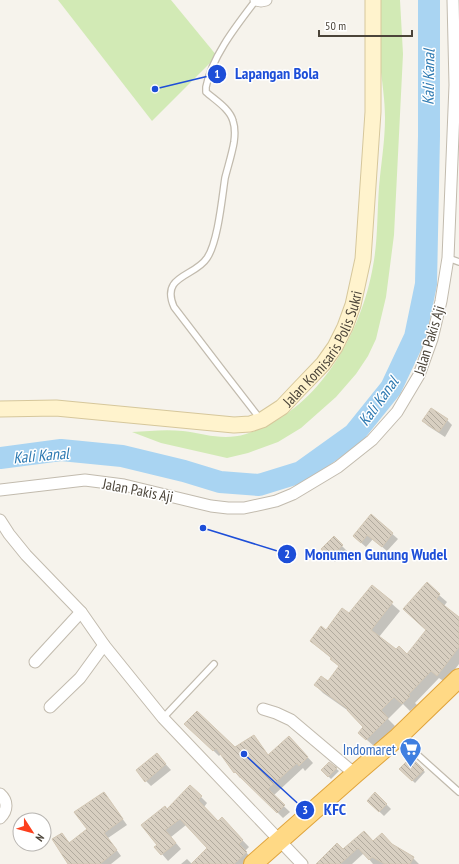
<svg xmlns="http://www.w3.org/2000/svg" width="459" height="864" font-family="'PT Sans Narrow',sans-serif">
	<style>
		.green { fill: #d2eab5 }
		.shadow { fill: #0003 }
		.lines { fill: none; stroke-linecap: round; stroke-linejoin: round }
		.river { stroke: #a9d4f2; stroke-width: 22 }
		.building { fill: url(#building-back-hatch); stroke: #d3c7b4 }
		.service-casing { stroke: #c2bbae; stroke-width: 8 }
		.minor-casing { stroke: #c2bbae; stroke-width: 13 }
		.secondary-casing { stroke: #d6c79b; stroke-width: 17 }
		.trunk-casing { stroke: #e0a43c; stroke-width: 20 }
		.service { stroke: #fff; stroke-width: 5.5 }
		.minor { stroke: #fff; stroke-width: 11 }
		.secondary { stroke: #fff3cd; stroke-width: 15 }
		.trunk { stroke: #ffd985; stroke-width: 18 }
		.labels { text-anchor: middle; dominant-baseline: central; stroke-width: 3; stroke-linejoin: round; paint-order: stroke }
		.street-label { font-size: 15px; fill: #4b4439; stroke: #fff }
		.shop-label { font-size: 15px; fill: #366cbe; stroke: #fff; text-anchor: end }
		.water-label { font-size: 16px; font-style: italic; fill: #2e7ab2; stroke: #fff }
		.leader { fill: none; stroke: #1d4ed8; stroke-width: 1.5 }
		.callout-dot { fill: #1d4ed8; stroke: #fff; stroke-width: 1.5 }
		.mark-label { font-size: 12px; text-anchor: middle; font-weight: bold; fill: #fff }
		.callout-label { font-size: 16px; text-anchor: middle; font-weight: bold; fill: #1d4ed8; stroke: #fff; stroke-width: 3; stroke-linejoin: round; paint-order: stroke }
	</style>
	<defs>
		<pattern id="building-back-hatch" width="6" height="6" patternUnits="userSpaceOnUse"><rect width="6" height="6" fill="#d8cfc1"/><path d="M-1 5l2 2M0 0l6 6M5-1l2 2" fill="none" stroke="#b1aa9e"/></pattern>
	</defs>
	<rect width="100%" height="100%" fill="#f6f3ec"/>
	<g class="green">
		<polygon points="58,0 171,0 217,56 152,121"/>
		<path d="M378,0H400L403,54L394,235L386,297L376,339L368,356L356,374L336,397L301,428L278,442L248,453L227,458L161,443L132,432C149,431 166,429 183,431C206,434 223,441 246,434C317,412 361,335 373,266C378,240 377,213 379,187C381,164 385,141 385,118C385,100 382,81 380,64C378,43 379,21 378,0Z"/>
	</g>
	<g class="shadow">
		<polygon points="447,420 452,425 445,437 428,426 423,421"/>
		<polygon points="371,515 398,539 387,551 373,539 366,547 359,541"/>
		<polygon points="334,538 347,551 335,562 322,549"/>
		<polygon points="373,587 400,611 379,637 397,650 407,656 427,630 412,617 439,595 447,602 444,606 459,618 459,664 445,682 439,678 415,703 417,705 410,711 403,704 388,719 395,726 375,747 359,733 365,727 350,712 323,693 315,685 328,682 340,667 332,659 311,641 350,614"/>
		<polygon points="186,724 235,749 253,736 269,756 295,743 313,763 305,771 303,768 273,796 290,812 283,818 242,777 240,778 235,772 221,754 219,756"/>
		<polygon points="411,758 425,772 415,783 400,769"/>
		<polygon points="162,760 171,770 151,786 146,781"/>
		<polygon points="329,763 339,771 331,779 322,770"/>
		<polygon points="190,786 207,803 204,807 218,822 228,825 249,847 245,851 252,859 247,864 192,864 208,848 186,825 171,837 181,849 168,861 156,847 158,845 167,810"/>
		<polygon points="104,793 127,825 108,838 121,856 111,864 70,864 62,834 70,843 88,829"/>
		<polygon points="375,793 391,809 384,816 368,801"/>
		<polygon points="373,842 392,846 413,858 419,864 373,864 364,853 352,864 321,864 343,850"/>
		<polygon points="187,859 192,864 181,864"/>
	</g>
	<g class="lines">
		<polyline class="river" points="0,458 61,450 122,456 184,471 220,482 259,485 301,472 354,434 391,388 415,337 426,284 429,136 429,0"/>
	</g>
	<g class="building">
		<polygon points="431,408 448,419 439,432 422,421"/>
		<polygon points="371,514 393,533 382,547 367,535 361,543 353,536"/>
		<polygon points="334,536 343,545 329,558 321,549"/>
		<polygon points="427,582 440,594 436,599 459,617 459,647 437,676 431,671 408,695 410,696 402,704 394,697 381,710 388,718 366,740 358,733 363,727 347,710 348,709 314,685 321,676 328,681 339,666 330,659 332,658 310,641 321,626 326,630 342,608 349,613 372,585 393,602 371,630 396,649 399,646 407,654 426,630 403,609"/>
		<polygon points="197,711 235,747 254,735 268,755 289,736 308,757 299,766 297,763 268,789 285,805 277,813 235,772 234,773 216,748 213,751 184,724"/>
		<polygon points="157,753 166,764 145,782 136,770"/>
		<polygon points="411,757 424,770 412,781 399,769"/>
		<polygon points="329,762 337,768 328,777 321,770"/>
		<polygon points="190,785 202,796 198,800 218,821 222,817 243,840 239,844 247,852 234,864 191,864 207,848 180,819 165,830 176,843 161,855 154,847 157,845 141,825 165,806 167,809"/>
		<polygon points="104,792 123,819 104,833 117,850 100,864 68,864 52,839 62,833 69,843 87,829 74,812"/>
		<polygon points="375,792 387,804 379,812 367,801"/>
		<polygon points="364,831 373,841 382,833 392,844 414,857 410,864 385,864 372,857 369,860 358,848 340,864 316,864 337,843 343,849"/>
	</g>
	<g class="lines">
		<defs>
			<g id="service">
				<path d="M256,0C237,25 212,56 206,87V92C215,100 230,109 233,121C235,127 235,135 234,142C232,154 228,166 225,178C222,198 218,242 207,258C195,277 160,275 174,307L223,371L261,420"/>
				<polyline points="448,258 459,262"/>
				<polyline points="163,718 214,664"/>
				<polyline points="400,739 459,792"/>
			</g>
			<g id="minor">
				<polyline points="256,0 261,1 266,0"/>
				<polyline points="0,490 85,480 124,485 211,506 228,508 244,508 276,501 293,494 338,467 372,440 397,412 419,375 432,339 441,301 448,258 455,85 453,0"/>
				<polyline points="0,520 9,534 26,555 81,612 104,645 163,718 302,864"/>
				<polyline points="35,662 81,612"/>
				<polyline points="50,707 80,678 104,645"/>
				<polyline points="263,709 276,713 291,720 355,774"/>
				<path d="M0,794C8,801 8,810 0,818"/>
			</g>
			<g id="secondary">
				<path id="s1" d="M0,409L56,408L234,425L250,424L262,420L282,407L298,390L323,364L335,347L345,327L353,305L363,259L373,112V0"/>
			</g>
			<polyline id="trunk" points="253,864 355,774 398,737 459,678"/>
		</defs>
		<use href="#service" class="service-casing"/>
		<use href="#minor" class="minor-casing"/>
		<use href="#secondary" class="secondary-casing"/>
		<use href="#trunk" class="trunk-casing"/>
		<use href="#service" class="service"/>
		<use href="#minor" class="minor"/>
		<use href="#secondary" class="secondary"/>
		<use href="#trunk" class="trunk"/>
	</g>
	<defs>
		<symbol id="supermarket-pin" viewBox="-11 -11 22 30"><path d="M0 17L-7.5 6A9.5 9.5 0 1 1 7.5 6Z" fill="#3f7fe0" stroke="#fff"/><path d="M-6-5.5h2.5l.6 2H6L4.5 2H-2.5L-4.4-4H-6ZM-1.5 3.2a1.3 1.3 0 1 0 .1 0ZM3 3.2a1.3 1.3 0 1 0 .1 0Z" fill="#fff"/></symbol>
	</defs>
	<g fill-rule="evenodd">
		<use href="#supermarket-pin" x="398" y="736" width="25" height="34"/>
	</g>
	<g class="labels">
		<g class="street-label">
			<text transform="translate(429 340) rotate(-73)">Jalan Pakis Aji</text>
			<text stroke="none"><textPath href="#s1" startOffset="360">Jalan Komisaris Polis Sukri</textPath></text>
			<text transform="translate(138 490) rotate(11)">Jalan Pakis Aji</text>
		</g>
		<g class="shop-label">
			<text x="396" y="749">Indomaret</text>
		</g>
		<g class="water-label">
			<text transform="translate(428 77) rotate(-89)">Kali Kanal</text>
			<text transform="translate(378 401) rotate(-54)">Kali Kanal</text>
			<text transform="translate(41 455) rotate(-5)">Kali Kanal</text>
		</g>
	</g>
	<path class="leader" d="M155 89L217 74M203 528L287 554M244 754L305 810"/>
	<g class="callout-dot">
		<circle cx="155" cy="89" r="4"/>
		<circle cx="203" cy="528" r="4"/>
		<circle cx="244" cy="754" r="4"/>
		<circle cx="217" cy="74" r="10"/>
		<circle cx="287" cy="554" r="10"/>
		<circle cx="305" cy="810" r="10"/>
	</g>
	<g class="mark-label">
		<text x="217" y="78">1</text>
		<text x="287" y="558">2</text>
		<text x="305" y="814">3</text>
	</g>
	<g class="callout-label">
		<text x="277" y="79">Lapangan Bola</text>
		<text x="376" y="560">Monumen Gunung Wudel</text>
		<text x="335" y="815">KFC</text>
	</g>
	<g transform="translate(32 832) rotate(126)"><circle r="19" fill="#ffffff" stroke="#b7b4b0"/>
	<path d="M0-3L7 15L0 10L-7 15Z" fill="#fc3f1d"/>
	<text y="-6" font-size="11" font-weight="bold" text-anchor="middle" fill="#4b4439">N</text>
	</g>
	<path d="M319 30v6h93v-6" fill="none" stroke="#4b4439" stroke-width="2"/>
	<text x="325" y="30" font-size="12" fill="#4b4439" stroke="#ffffff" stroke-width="3" paint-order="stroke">50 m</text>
</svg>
